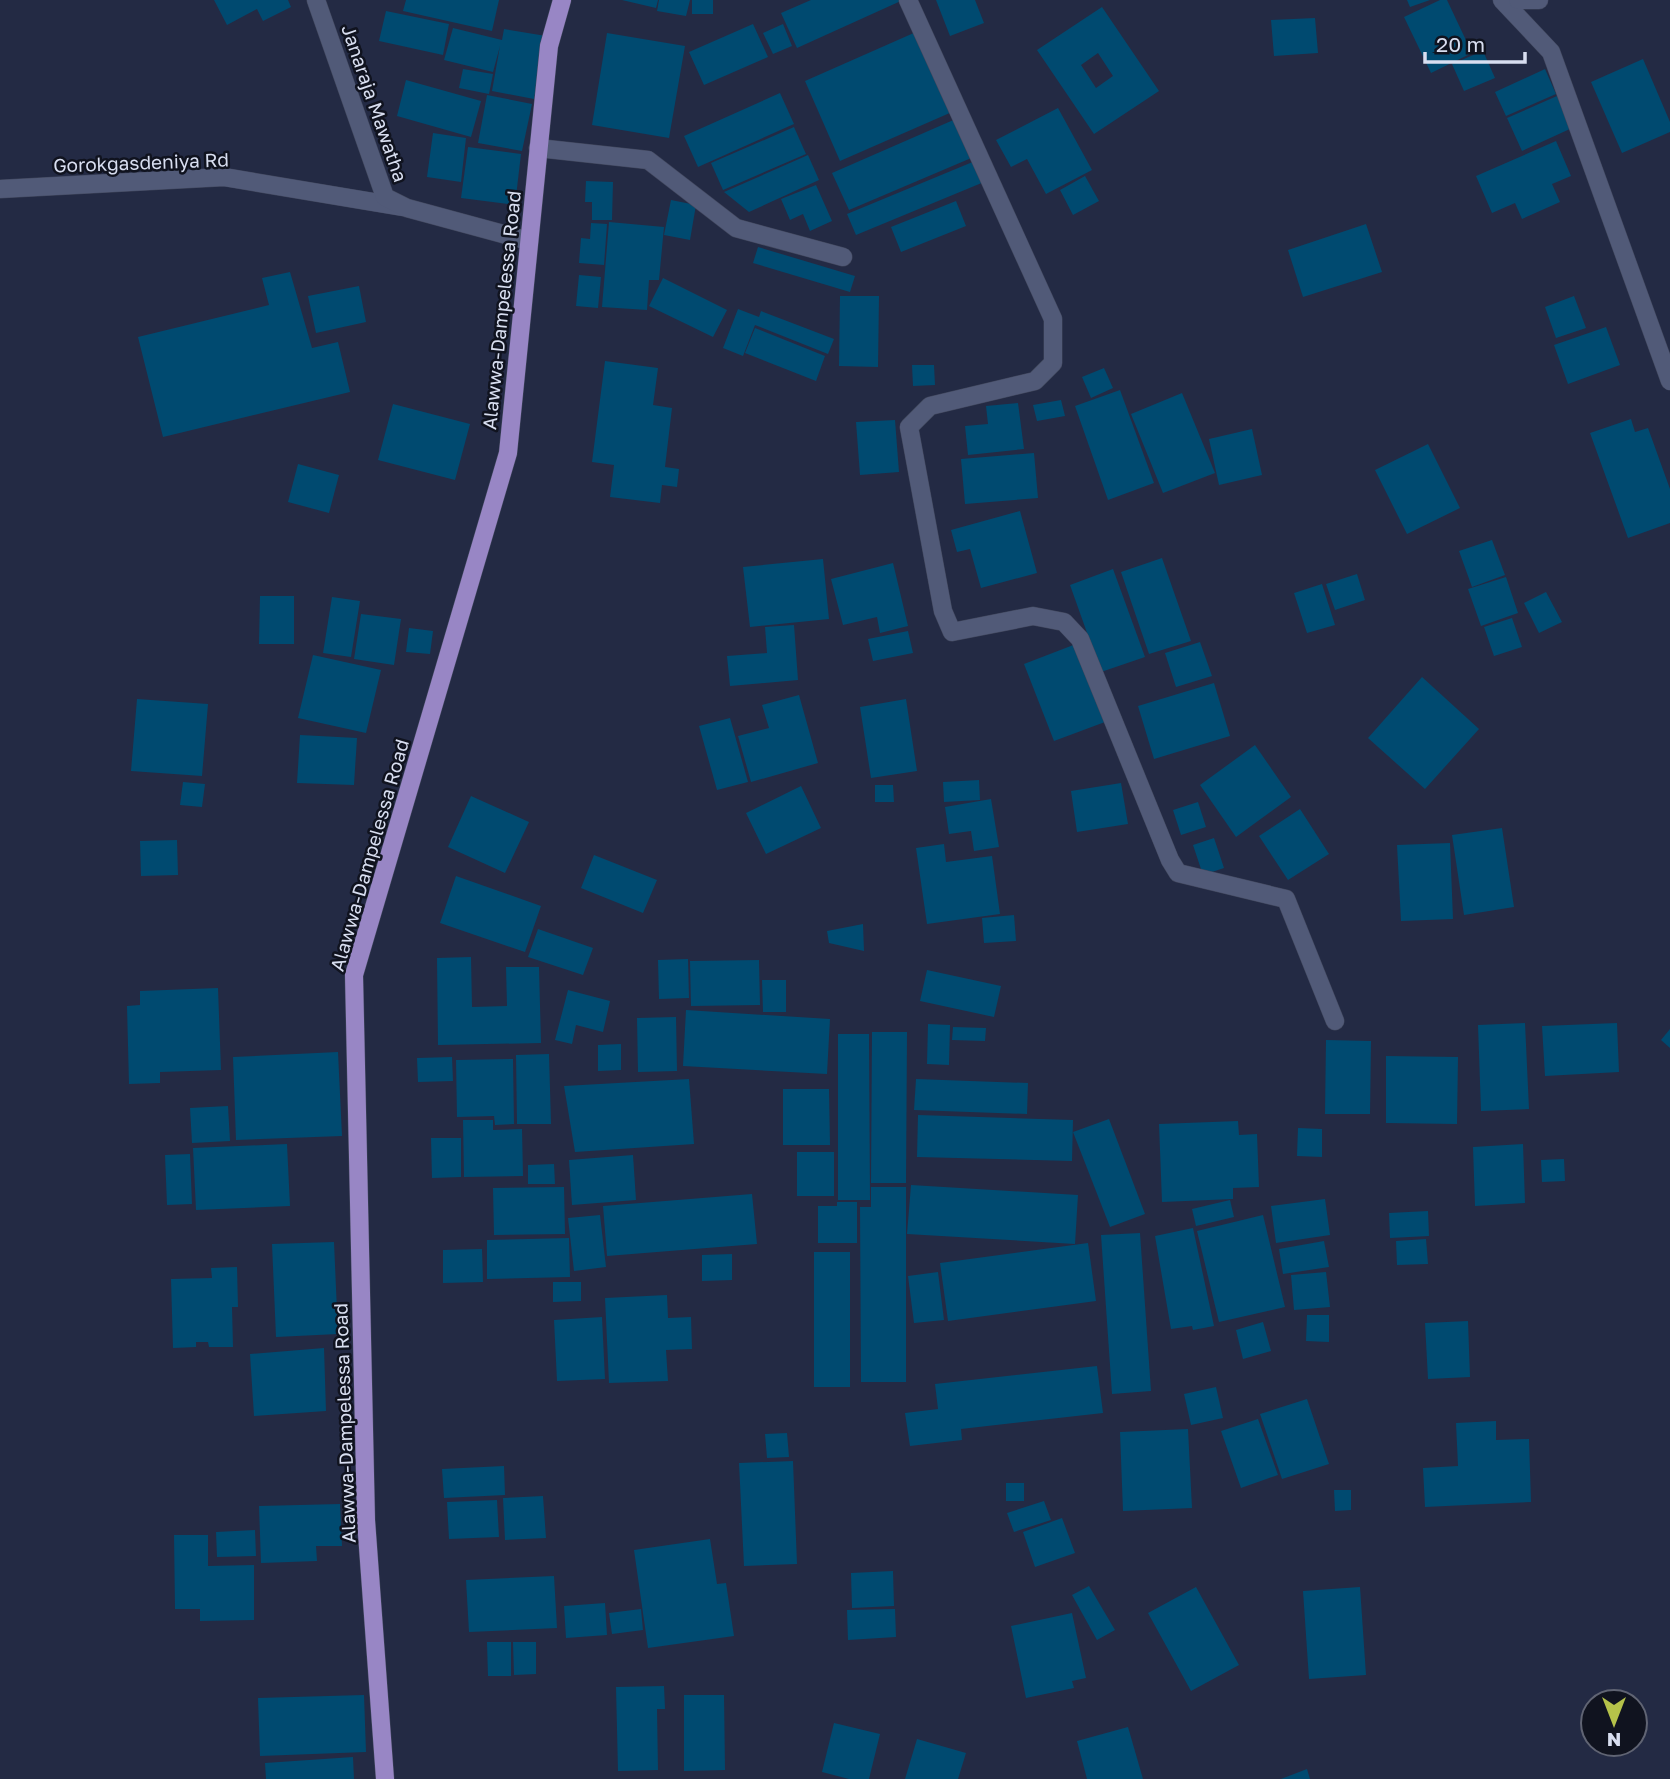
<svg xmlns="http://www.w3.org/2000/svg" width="1670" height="1779" font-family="'Golos Text',sans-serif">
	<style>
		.building { fill: #004a70; fill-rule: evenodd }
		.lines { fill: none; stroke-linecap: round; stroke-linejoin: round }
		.service-casing { stroke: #41475d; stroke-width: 19 }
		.minor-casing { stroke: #41475d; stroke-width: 19 }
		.tertiary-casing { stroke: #41475d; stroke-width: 19 }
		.primary-casing { stroke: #41475d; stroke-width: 19 }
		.service { stroke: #515a78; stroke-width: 18 }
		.minor { stroke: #515a78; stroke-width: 18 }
		.tertiary { stroke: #515a78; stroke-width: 18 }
		.primary { stroke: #9886c5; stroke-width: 18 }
		.labels { text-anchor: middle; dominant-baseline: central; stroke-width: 5; stroke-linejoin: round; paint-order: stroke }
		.street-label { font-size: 19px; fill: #d8def0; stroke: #10131f }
	</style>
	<rect width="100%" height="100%" fill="#232a44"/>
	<g class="building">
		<polygon points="214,0 288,0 291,7 263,21 257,9 227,25"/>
		<polygon points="406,0 499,0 492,31 403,11"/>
		<polygon points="622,0 658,0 656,8"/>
		<polygon points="659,0 690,0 686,16 657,11"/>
		<rect x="692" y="0" width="21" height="14"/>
		<polygon points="811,0 903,0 797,48 781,13"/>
		<polygon points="936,0 975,0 984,23 950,36"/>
		<polygon points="1407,0 1430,0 1410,7"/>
		<polygon points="1440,0 1447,0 1472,53 1431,73 1404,17"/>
		<path d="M1102,7L1159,91L1094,134L1037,50ZM1098,53L1113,76L1096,88L1081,65Z"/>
		<polygon points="386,11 449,24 443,55 379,41"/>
		<polygon points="1315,18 1318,53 1274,56 1271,20"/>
		<polygon points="753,24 768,57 704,85 689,52"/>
		<polygon points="783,24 792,46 773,54 763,33"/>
		<polygon points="453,28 502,40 504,29 546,36 534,99 492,91 500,46 493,72 444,60"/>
		<polygon points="916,32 952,112 840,161 805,81"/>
		<polygon points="607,33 685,46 669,138 592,125"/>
		<polygon points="1483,51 1495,78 1464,91 1452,64"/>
		<polygon points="1643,59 1670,122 1670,132 1622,153 1591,82"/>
		<polygon points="463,69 493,74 489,94 459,88"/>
		<polygon points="1545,69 1556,94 1506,116 1495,92"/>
		<polygon points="406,80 481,101 471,137 397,116"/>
		<polygon points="780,93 794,124 698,167 684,136"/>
		<polygon points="487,95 532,104 522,151 478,143"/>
		<polygon points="1557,96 1572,128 1522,151 1507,118"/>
		<polygon points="1058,108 1092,170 1046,194 1027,159 1011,167 996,140"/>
		<polygon points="958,118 976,156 849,210 832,173"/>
		<polygon points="794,127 806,154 723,190 711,163"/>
		<polygon points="433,133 466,138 461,182 427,177"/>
		<polygon points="1556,141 1571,176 1552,184 1560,202 1522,219 1515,203 1492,213 1476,176"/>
		<polygon points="468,147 521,154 515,205 461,198"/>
		<polygon points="808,155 819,180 749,212 724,192"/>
		<polygon points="975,161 984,182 856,235 847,214"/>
		<polygon points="1085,176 1099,201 1073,215 1060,190"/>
		<polygon points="586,181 613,182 612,220 592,220 592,202 585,202"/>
		<polygon points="816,185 832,221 810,231 803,214 790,220 781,199"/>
		<polygon points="671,200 696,205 690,240 664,235"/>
		<polygon points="956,201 966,226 901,252 891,227"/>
		<polygon points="609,222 664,227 659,280 649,280 647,310 602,307"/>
		<polygon points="591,223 607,224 604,265 579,263 581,238 590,239"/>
		<polygon points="1366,224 1382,272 1303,297 1288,250"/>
		<polygon points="758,247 855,276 850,292 753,263"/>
		<polygon points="290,272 312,348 338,342 350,392 163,437 138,337 269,305 262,278"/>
		<polygon points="579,275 601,277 598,308 576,306"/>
		<polygon points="663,278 727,310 713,337 649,306"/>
		<polygon points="359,286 366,322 316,333 308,296"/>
		<polygon points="840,296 879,296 878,367 839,366"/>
		<polygon points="1574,296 1586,328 1556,338 1545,307"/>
		<polygon points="738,309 759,317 761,311 834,339 828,354 755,325 743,356 723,348"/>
		<polygon points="1606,327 1620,365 1568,384 1554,345"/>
		<polygon points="755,328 825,356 816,381 745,353"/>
		<polygon points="605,361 658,368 653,405 672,408 665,467 679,469 677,487 662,485 660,503 610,497 614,465 592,462"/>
		<polygon points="912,365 934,365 935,385 913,386"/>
		<polygon points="1104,368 1113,388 1091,398 1082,377"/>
		<polygon points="1120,390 1154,483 1108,500 1075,406"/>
		<polygon points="1182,393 1215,473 1163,493 1131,414"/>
		<polygon points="1061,400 1065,416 1037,421 1033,405"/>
		<polygon points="1018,403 1024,449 968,455 965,426 988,424 986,406"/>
		<polygon points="393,404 470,424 455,480 378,460"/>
		<polygon points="1631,419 1635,432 1648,428 1670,489 1670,523 1628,538 1590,433"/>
		<polygon points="895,420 899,472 860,475 856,422"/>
		<polygon points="1252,429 1262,475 1219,485 1209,439"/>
		<polygon points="1428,444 1460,508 1407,534 1375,470"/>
		<polygon points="1034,453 1038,498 965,504 961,459"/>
		<polygon points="298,464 339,475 329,513 288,502"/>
		<polygon points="1020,511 1037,573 981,588 970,549 957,552 951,530"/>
		<polygon points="1492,540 1505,575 1472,587 1459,551"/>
		<polygon points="1162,558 1191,641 1149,654 1121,572"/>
		<polygon points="823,559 829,619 750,627 743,567"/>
		<polygon points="893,563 908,626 880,633 877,617 843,625 831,579"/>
		<polygon points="1113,569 1145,657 1101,672 1070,585"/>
		<polygon points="1357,574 1365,600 1335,610 1326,584"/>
		<polygon points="1506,577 1518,613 1481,626 1468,589"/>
		<polygon points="1322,584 1335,625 1307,633 1294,593"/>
		<polygon points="1546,592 1562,622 1539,633 1524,603"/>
		<polygon points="260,596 294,596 294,644 259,644"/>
		<polygon points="332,597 360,601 351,657 323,653"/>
		<polygon points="361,614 401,619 394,665 354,659"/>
		<polygon points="1512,618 1522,647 1494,656 1484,627"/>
		<polygon points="794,625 798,680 730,686 727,656 767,653 765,627"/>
		<polygon points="409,628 433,631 430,654 406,652"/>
		<polygon points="908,631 913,653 873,661 868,639"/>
		<polygon points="1200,642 1212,676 1176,687 1165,653"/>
		<polygon points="1076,644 1105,722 1054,741 1024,664"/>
		<polygon points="313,655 381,670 366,733 298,718"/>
		<polygon points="1422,677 1479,729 1425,789 1368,738"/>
		<polygon points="1214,683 1230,736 1154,759 1138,706"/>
		<polygon points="799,695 818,763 751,782 738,736 769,728 762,705"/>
		<polygon points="137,699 208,704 202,776 131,771"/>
		<polygon points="906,699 917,771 871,778 860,707"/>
		<polygon points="730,718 748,782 717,790 699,726"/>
		<polygon points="300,735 357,738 354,785 297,783"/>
		<polygon points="1255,745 1291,797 1236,837 1200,785"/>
		<polygon points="979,780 980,800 944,802 943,782"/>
		<polygon points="183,782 205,784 202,807 180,805"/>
		<polygon points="1121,783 1128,824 1077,832 1071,791"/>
		<polygon points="875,785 893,785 894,802 875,802"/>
		<polygon points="801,786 821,828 766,854 746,813"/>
		<polygon points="471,796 529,822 505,873 448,847"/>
		<polygon points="991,799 999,847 974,851 971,831 949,834 945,807"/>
		<polygon points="1198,802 1206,827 1181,835 1173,810"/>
		<polygon points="1300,809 1329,854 1288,880 1259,836"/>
		<polygon points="1502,828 1514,907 1464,915 1452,835"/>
		<polygon points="1214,838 1224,868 1203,875 1193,845"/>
		<polygon points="177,840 178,875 141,876 140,841"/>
		<polygon points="1450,843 1453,919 1401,921 1397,845"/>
		<polygon points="944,844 946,862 992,856 1000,914 927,924 916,848"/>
		<polygon points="594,855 657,880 643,913 581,888"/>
		<polygon points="456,876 541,906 525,952 440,923"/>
		<polygon points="1014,915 1016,941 984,943 982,918"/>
		<polygon points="863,924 864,951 829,943 827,931"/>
		<polygon points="538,929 593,948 583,975 528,957"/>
		<polygon points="471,957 472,1007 507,1006 506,967 539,967 541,1043 438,1045 437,958"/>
		<polygon points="688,959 689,998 659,999 658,960"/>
		<polygon points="759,960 760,1005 691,1006 690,961"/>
		<polygon points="927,970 1001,986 994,1017 920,1001"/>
		<polygon points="762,980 786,980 786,1012 763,1012"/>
		<polygon points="218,988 221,1070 160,1072 160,1083 129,1084 127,1006 140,1005 140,991"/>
		<polygon points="568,990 610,1001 603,1032 576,1025 572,1044 555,1040"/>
		<polygon points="686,1010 830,1019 827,1074 683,1066"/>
		<polygon points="676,1017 677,1071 638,1072 637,1018"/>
		<polygon points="1525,1023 1529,1109 1481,1111 1478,1025"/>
		<polygon points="1617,1023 1619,1072 1545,1076 1542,1026"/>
		<polygon points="928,1024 950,1025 949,1065 927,1064"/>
		<polygon points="953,1027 986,1028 985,1041 952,1040"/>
		<polygon points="1670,1029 1670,1048 1661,1040"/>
		<polygon points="872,1032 907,1032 906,1183 871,1183"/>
		<polygon points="838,1034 869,1034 870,1200 838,1200"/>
		<polygon points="1326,1040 1371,1041 1370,1114 1325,1114"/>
		<polygon points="621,1044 621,1070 598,1071 598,1045"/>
		<polygon points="338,1052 342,1136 236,1140 233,1057"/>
		<polygon points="549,1054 551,1124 517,1124 516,1055"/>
		<polygon points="1386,1056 1458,1057 1457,1124 1386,1123"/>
		<polygon points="452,1057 453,1081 418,1082 417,1058"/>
		<polygon points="513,1059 514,1124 495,1125 494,1116 457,1117 456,1060"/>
		<polygon points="689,1079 694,1144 575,1152 564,1086"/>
		<polygon points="916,1079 1028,1083 1027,1114 914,1110"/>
		<polygon points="783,1089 829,1089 830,1145 783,1145"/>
		<polygon points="228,1106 230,1141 192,1143 190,1108"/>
		<polygon points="918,1115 1073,1120 1072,1161 917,1157"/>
		<polygon points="1109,1119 1145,1214 1110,1227 1073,1132"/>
		<polygon points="463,1120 493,1120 493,1130 522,1129 523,1176 464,1177"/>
		<polygon points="1238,1121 1239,1135 1257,1134 1259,1187 1233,1188 1233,1199 1162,1202 1159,1124"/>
		<polygon points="1298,1128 1322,1129 1322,1157 1297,1156"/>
		<polygon points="431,1138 461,1138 461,1177 432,1178"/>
		<polygon points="287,1144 290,1206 196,1210 193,1148"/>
		<polygon points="1523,1144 1525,1203 1475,1206 1473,1147"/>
		<rect x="797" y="1152" width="37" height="44"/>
		<polygon points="190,1154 192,1204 167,1205 165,1155"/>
		<polygon points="633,1155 636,1200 572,1205 569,1160"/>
		<polygon points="1564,1159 1565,1181 1542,1182 1541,1160"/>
		<polygon points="554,1164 555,1184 528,1184 528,1165"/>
		<polygon points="911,1185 1078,1195 1075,1244 907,1234"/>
		<polygon points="564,1187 565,1234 494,1235 493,1188"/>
		<polygon points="871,1187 906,1187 906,1382 861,1382 860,1207 871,1207"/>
		<polygon points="752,1194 757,1244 607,1256 603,1206"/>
		<polygon points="1325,1199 1330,1235 1276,1243 1271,1206"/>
		<polygon points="1230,1200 1234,1217 1196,1226 1192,1209"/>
		<polygon points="837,1202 857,1202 857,1243 818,1243 818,1206 837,1206"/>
		<polygon points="1428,1211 1429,1236 1390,1238 1389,1213"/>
		<polygon points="600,1215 606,1267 574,1271 568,1218"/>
		<polygon points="1263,1215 1285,1307 1219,1322 1197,1231"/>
		<polygon points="1193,1228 1214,1326 1193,1330 1192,1326 1171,1329 1155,1236"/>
		<polygon points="1140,1233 1151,1391 1112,1394 1101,1235"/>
		<polygon points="569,1238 570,1277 487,1279 487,1240"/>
		<polygon points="1426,1239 1428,1264 1397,1265 1396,1241"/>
		<polygon points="1324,1241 1329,1267 1283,1274 1279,1249"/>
		<polygon points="334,1242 338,1334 276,1337 272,1244"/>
		<polygon points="1088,1243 1096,1301 948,1321 940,1263"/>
		<polygon points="482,1249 483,1282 443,1283 443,1250"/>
		<rect x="814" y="1252" width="36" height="135"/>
		<polygon points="732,1254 732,1280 702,1281 702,1255"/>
		<polygon points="237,1267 238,1307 232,1307 233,1347 209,1347 208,1342 196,1342 196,1347 173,1348 171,1279 212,1278 211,1268"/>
		<polygon points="938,1272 944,1320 914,1323 908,1276"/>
		<polygon points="1326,1272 1330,1307 1294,1310 1291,1275"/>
		<polygon points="553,1282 581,1282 581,1301 553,1302"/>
		<polygon points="667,1295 668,1318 691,1317 692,1349 666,1350 668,1381 609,1383 605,1298"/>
		<polygon points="1307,1315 1329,1315 1329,1342 1306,1341"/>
		<polygon points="602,1317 605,1379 557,1381 554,1320"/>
		<polygon points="1468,1321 1470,1377 1428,1379 1425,1323"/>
		<polygon points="1263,1322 1271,1351 1243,1359 1236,1330"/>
		<polygon points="324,1348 326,1411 254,1416 250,1354"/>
		<polygon points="1097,1366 1103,1413 961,1429 962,1440 910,1446 905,1413 938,1409 935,1384"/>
		<polygon points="1216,1387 1223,1418 1191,1425 1184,1394"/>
		<polygon points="1307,1399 1329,1464 1282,1479 1260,1414"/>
		<polygon points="1258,1419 1278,1475 1241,1488 1221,1431"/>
		<polygon points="1496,1421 1496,1440 1529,1439 1531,1502 1425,1507 1423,1468 1458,1466 1456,1423"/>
		<polygon points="1188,1429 1192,1508 1123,1511 1120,1432"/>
		<polygon points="787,1433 789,1457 767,1458 765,1434"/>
		<polygon points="793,1461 797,1564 744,1566 739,1463"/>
		<polygon points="504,1466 505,1495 444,1498 442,1469"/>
		<rect x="1006" y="1483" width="18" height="18"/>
		<polygon points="1334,1490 1351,1490 1351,1510 1335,1511"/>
		<polygon points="543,1496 546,1538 505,1540 503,1498"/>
		<polygon points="497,1500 499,1537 449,1539 447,1502"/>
		<polygon points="1044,1501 1051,1520 1014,1532 1007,1513"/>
		<polygon points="340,1504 342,1546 316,1546 317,1561 261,1563 259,1506"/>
		<polygon points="1062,1518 1075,1553 1035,1567 1023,1532"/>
		<polygon points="255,1530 256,1556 217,1557 216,1532"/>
		<polygon points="174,1535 208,1535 208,1566 254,1565 254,1620 200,1621 200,1609 175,1609"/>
		<polygon points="710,1539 717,1584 726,1583 734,1636 648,1648 634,1550"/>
		<polygon points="893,1571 894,1606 852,1608 851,1573"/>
		<polygon points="554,1576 557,1628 469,1632 466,1580"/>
		<polygon points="1089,1586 1115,1630 1097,1640 1072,1595"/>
		<polygon points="1196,1587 1239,1665 1191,1691 1148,1613"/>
		<polygon points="1360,1587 1366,1675 1309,1679 1303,1591"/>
		<polygon points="605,1603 607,1635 566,1638 564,1606"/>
		<polygon points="641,1609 643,1630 612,1634 609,1613"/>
		<polygon points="895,1609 896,1637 848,1640 847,1610"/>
		<polygon points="1072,1613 1086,1678 1072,1681 1074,1688 1026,1698 1011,1626"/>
		<polygon points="487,1642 511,1642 511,1676 488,1676"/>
		<polygon points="513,1642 536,1642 536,1674 514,1675"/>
		<polygon points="664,1686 665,1709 657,1709 658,1770 618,1771 616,1687"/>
		<polygon points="364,1695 366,1752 260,1756 258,1698"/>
		<polygon points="684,1695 724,1695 725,1770 684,1771"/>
		<polygon points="834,1723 880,1734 869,1779 849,1779 822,1772"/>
		<polygon points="1128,1727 1143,1779 1087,1779 1077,1741"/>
		<polygon points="917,1739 966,1753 958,1779 905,1779"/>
		<polygon points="353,1757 354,1779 266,1779 265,1763"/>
		<polygon points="1307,1769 1310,1779 1281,1779"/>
	</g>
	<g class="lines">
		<defs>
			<polyline id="service" points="538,148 648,160 736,228 843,257"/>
			<g id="minor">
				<polyline points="908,0 1053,319 1053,363 1035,381 930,406 909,427 943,611 952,632 1033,616 1064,622 1080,639 1170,860 1178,873 1286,899 1335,1021"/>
				<polyline points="1502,0 1551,52 1670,381"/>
				<polyline points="1518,0 1539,0"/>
				<polyline points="0,189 224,177 403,207"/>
			</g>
			<polyline id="tertiary" points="316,0 385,197 407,208 529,241"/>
			<polyline id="primary" points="385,1779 366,1520 354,975 508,453 549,46 562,0"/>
		</defs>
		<use href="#service" class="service-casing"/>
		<use href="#minor" class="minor-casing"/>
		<use href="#tertiary" class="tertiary-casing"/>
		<use href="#primary" class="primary-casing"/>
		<use href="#service" class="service"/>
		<use href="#minor" class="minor"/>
		<use href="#tertiary" class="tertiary"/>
		<use href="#primary" class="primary"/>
	</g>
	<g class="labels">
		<g class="street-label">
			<text transform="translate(375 103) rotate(71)">Janaraja Mawatha</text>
			<text transform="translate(141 162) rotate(-2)">Gorokgasdeniya Rd</text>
			<text transform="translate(501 310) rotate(-84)">Alawwa-Dampelessa Road</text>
			<text transform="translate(369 855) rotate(-74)">Alawwa-Dampelessa Road</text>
			<text transform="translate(344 1423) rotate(-92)">Alawwa-Dampelessa Road</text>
		</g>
	</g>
	<g transform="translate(1614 1723) rotate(180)"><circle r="33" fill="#10131f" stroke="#606473" stroke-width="2"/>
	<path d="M0-5L12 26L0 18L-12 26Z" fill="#b5c24a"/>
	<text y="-10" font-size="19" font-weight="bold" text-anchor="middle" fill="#d8def0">N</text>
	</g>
	<path d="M1425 52v10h100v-10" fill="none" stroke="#d8def0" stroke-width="3.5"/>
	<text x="1436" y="52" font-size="21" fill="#d8def0" stroke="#10131f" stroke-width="5" paint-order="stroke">20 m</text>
</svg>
